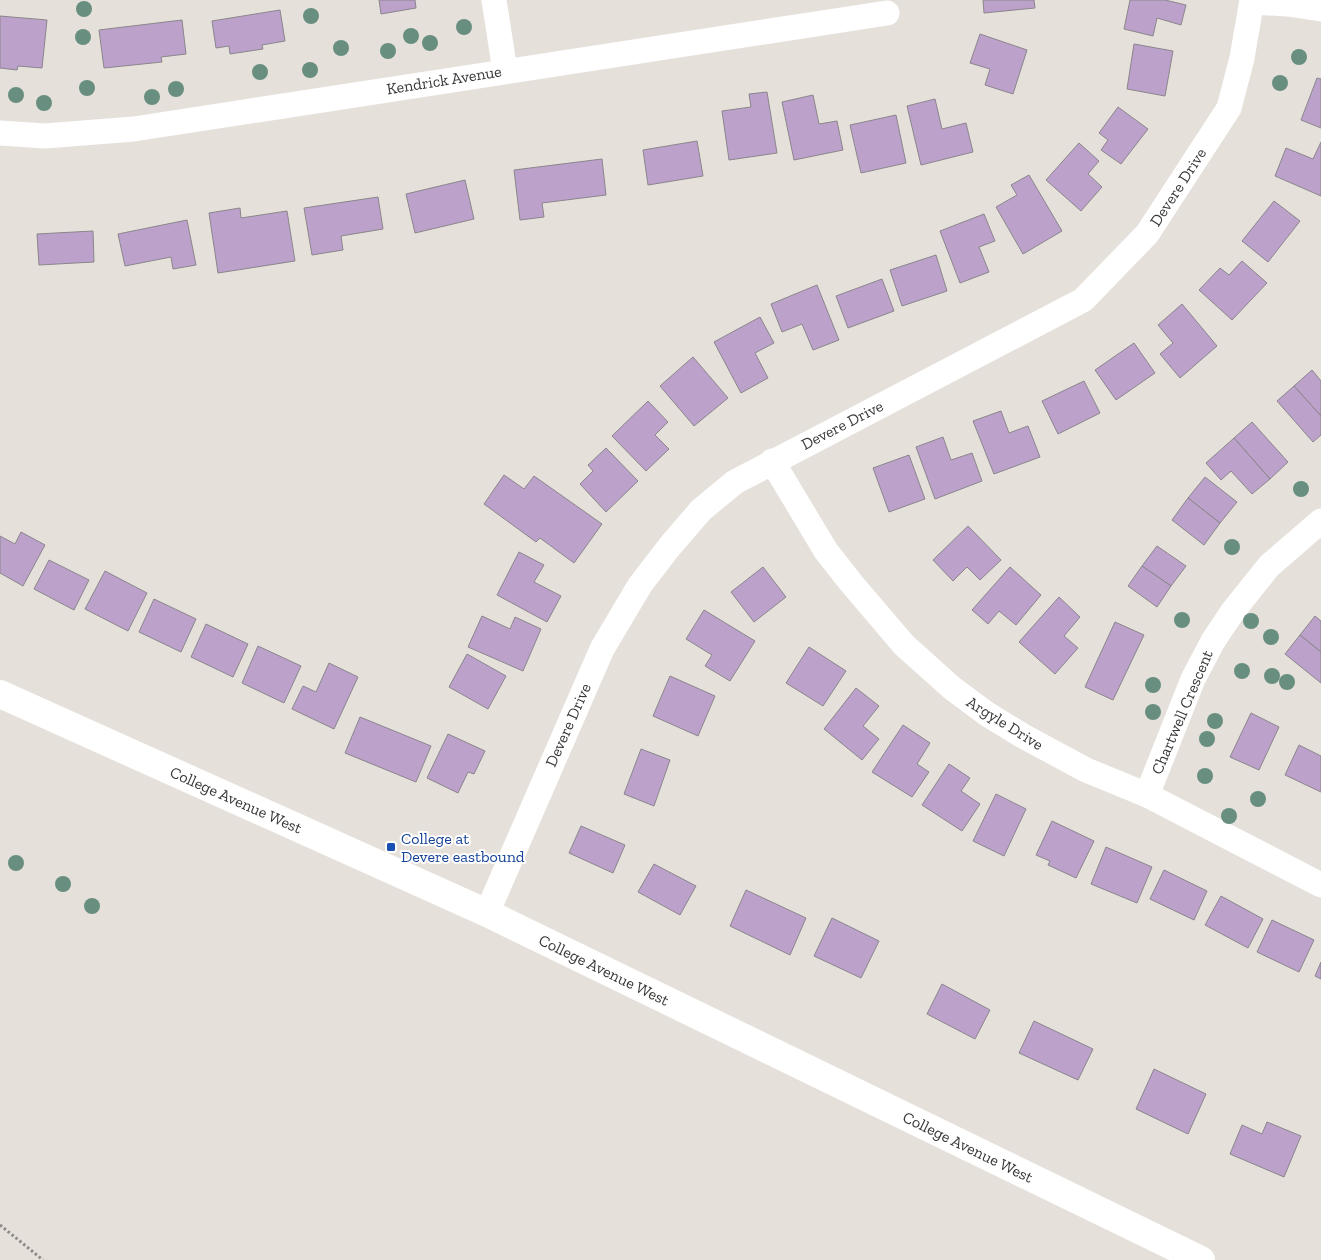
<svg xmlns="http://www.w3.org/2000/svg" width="1321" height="1260" font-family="'Zilla Slab',serif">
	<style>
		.building { fill: #bca1cb; stroke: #8a868c }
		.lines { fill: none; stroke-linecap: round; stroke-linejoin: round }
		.path { stroke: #8e8a86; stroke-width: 3; stroke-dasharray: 2.5 2.5; stroke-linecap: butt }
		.street { stroke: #fff; stroke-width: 25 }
		.secondary { stroke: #fff; stroke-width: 28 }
		.tree { fill: #688e7f }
		.transit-dot { fill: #1a4fb4; stroke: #fff; stroke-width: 2 }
		.labels { text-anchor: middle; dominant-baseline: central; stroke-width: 4; stroke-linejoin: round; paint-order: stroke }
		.street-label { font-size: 16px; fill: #3a3836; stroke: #fff }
		.transit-label { font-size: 16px; fill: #164399; stroke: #fff; text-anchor: start }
	</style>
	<rect width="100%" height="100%" fill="#e6e0da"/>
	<g class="building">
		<polygon points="379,0 415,0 416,8 381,14"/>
		<polygon points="983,0 1034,0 1035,8 984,13"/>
		<polygon points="1130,0 1165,0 1186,5 1181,25 1157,18 1153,36 1124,29"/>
		<polygon points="280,10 285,41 262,45 263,49 230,54 229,46 216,48 212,21"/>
		<polygon points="0,16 47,20 42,68 18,66 17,70 0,68"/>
		<polygon points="182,20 186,54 161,57 162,62 104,68 99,30"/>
		<polygon points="980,34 1027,50 1013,94 985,85 990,69 970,63"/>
		<polygon points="1134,44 1173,51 1165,96 1127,89"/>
		<polygon points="1317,78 1321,79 1321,128 1301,120"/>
		<polygon points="767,92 777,153 729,160 722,111 751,107 749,94"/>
		<polygon points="813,95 819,124 837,121 843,150 794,160 782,102"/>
		<polygon points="935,99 942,129 966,123 973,152 921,165 907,106"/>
		<polygon points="1118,107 1148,129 1121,164 1101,150 1108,140 1099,133"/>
		<polygon points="896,115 906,163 861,173 850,125"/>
		<polygon points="697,141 703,176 648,185 643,150"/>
		<polygon points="1321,142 1321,196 1275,176 1286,148 1313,159"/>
		<polygon points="1079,143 1099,161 1088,174 1102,187 1081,211 1046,180"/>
		<polygon points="602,159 606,195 542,203 544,217 520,220 514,170"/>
		<polygon points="1029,175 1062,231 1023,254 996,207 1017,195 1011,185"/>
		<polygon points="465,180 474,219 415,233 406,194"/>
		<polygon points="378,197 383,229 341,236 343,250 312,255 304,208"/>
		<polygon points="1274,201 1300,221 1268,262 1242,241"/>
		<polygon points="240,208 241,218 287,211 295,261 218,273 209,213"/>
		<polygon points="984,214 995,241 979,247 989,272 960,283 940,231"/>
		<polygon points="187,220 196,265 173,269 171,257 125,266 118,234"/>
		<polygon points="93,231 94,262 39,265 37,234"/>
		<polygon points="936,255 947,291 902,306 890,270"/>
		<polygon points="1242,261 1267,283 1232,320 1199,290 1220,268 1229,275"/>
		<polygon points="882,279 894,311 848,328 836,296"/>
		<polygon points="817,285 839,340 813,350 802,324 782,332 771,304"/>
		<polygon points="1182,304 1217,346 1180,378 1160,354 1173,343 1158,325"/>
		<polygon points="760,317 774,343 755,353 768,378 741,393 714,342"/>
		<polygon points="1134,343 1155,373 1116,400 1095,370"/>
		<polygon points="693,357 728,398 694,426 660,386"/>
		<polygon points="1312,370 1321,381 1321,416 1294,386"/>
		<polygon points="1084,381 1100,413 1058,434 1042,401"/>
		<polygon points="1294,386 1321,416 1321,435 1313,442 1277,401"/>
		<polygon points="648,401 668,422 655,435 669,449 646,471 612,436"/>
		<polygon points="1001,411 1009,433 1028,426 1040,457 994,474 973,421"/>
		<polygon points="1252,422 1288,462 1270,479 1234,438"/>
		<polygon points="943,437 951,460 972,453 982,481 935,499 916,447"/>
		<polygon points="1234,438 1270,479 1252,494 1231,471 1221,480 1206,463"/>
		<polygon points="606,448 638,481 606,512 580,484 593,471 588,465"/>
		<polygon points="909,455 925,499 889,512 873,468"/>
		<polygon points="504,475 524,489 534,476 602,524 574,563 540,538 536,542 484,504"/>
		<polygon points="1205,477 1237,502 1220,523 1188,498"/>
		<polygon points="1188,498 1220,523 1204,545 1172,520"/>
		<polygon points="968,526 1001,560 980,580 967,567 953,581 933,560"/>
		<polygon points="21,532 45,545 23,586 0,573 0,536 15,544"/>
		<polygon points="1157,546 1186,566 1171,586 1142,566"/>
		<polygon points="519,552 544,565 534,582 561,596 547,622 497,595"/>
		<polygon points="49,560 89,580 74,610 34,589"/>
		<polygon points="1142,566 1171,586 1157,607 1128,586"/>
		<polygon points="763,567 786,597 754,622 731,592"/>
		<polygon points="1010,567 1041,595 1016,625 999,611 988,624 972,610"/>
		<polygon points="105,571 147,593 128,631 85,609"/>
		<polygon points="1059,597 1080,617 1064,636 1078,648 1055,674 1019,642"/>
		<polygon points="154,599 196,619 181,652 139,632"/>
		<polygon points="704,610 755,641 730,681 705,666 712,655 686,639"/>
		<polygon points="482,616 510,629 515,617 541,629 523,671 468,647"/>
		<polygon points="1315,616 1321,621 1321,652 1300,635"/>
		<polygon points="1115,622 1144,635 1113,700 1085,687"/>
		<polygon points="206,624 248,644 233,677 191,657"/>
		<polygon points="1300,635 1321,652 1321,683 1285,654"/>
		<polygon points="258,646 301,666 284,703 242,683"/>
		<polygon points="809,647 846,671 823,706 786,683"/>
		<polygon points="467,654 506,676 488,709 449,687"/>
		<polygon points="329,663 358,677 334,729 292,709 303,686 316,692"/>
		<polygon points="670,676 715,696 698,736 653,716"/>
		<polygon points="856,688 879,706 863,726 879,739 862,760 824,729"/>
		<polygon points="1251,713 1279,727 1259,770 1230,757"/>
		<polygon points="360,717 431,746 416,782 345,753"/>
		<polygon points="903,725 930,743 917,764 929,772 912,797 872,772"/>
		<polygon points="448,734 485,751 474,774 468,772 458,793 427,778"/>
		<polygon points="1299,745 1321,756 1321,792 1285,775"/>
		<polygon points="641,749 670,760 654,806 624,794"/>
		<polygon points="949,764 970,778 961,791 980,804 962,831 922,805"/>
		<polygon points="996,794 1026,809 1004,856 973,841"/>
		<polygon points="1052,821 1094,841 1076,878 1048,865 1050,861 1036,855"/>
		<polygon points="581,826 625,845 613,873 569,853"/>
		<polygon points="1106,847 1152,867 1137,903 1091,884"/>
		<polygon points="654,864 696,886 680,915 638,892"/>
		<polygon points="1164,870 1207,891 1194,920 1150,899"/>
		<polygon points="746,890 806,918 790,955 730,926"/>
		<polygon points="1221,896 1263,919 1248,948 1205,925"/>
		<polygon points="832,918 879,941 861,978 814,956"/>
		<polygon points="1272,920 1314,940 1299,972 1257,952"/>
		<polygon points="1321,962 1321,979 1315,976"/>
		<polygon points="942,984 990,1010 975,1039 927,1014"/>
		<polygon points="1034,1021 1093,1049 1078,1080 1019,1053"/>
		<polygon points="1154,1069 1206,1094 1188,1134 1136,1109"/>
		<polygon points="1267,1122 1301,1136 1284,1177 1230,1154 1242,1125 1262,1134"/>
	</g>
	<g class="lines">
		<polyline class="path" points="0,1225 43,1260"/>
		<g class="street">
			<polyline points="494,0 505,71"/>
			<polyline points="1252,2 1288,4 1321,9"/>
			<polyline points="0,133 45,136 134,129 887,13"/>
			<polyline points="772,461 826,551 852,584 904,645 952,688 987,714 1023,736 1086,770 1147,795 1321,885"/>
			<polyline points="1147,795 1193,679 1213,641 1233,611 1269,566 1321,521"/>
			<polyline points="487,913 602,649 640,585 670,546 701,510 735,482 1083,300 1147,234 1229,108 1242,58 1252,0"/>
		</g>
		<polyline class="secondary" points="0,694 487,913 1201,1260"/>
	</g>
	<g class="tree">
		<circle cx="84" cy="9" r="8"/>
		<circle cx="311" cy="16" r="8"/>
		<circle cx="464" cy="27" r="8"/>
		<circle cx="411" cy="36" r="8"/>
		<circle cx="83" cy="37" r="8"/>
		<circle cx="430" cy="43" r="8"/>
		<circle cx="341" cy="48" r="8"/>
		<circle cx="388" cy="51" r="8"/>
		<circle cx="1299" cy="57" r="8"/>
		<circle cx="310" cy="70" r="8"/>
		<circle cx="260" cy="72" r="8"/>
		<circle cx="1280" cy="83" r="8"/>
		<circle cx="87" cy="88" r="8"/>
		<circle cx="176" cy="89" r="8"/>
		<circle cx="16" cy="95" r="8"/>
		<circle cx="152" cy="97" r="8"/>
		<circle cx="44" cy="103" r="8"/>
		<circle cx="1301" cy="489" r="8"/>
		<circle cx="1232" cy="547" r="8"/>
		<circle cx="1182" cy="620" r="8"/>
		<circle cx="1251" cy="621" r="8"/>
		<circle cx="1271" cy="637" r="8"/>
		<circle cx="1242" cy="671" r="8"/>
		<circle cx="1272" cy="676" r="8"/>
		<circle cx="1287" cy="682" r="8"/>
		<circle cx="1153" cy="685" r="8"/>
		<circle cx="1153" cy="712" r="8"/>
		<circle cx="1215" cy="721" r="8"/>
		<circle cx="1207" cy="739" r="8"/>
		<circle cx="1205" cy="776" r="8"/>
		<circle cx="1258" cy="799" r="8"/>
		<circle cx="1229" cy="816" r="8"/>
		<circle cx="16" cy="863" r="8"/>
		<circle cx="63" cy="884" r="8"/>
		<circle cx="92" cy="906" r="8"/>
	</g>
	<rect class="transit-dot" x="386" y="842" width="10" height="10" rx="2.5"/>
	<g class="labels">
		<g class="street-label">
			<text transform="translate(444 80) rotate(-9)">Kendrick Avenue</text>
			<text transform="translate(1178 187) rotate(-57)">Devere Drive</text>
			<text transform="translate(842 425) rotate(-27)">Devere Drive</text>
			<text transform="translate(1182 712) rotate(-67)">Chartwell Crescent</text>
			<text transform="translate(1005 723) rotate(32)">Argyle Drive</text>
			<text transform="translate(568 725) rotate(-66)">Devere Drive</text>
			<text transform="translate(236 800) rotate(24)">College Avenue West</text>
			<text transform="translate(604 970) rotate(26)">College Avenue West</text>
			<text transform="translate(968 1147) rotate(26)">College Avenue West</text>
		</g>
		<g class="transit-label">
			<text x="401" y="838">College at<tspan x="401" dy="18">Devere eastbound</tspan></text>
		</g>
	</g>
</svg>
